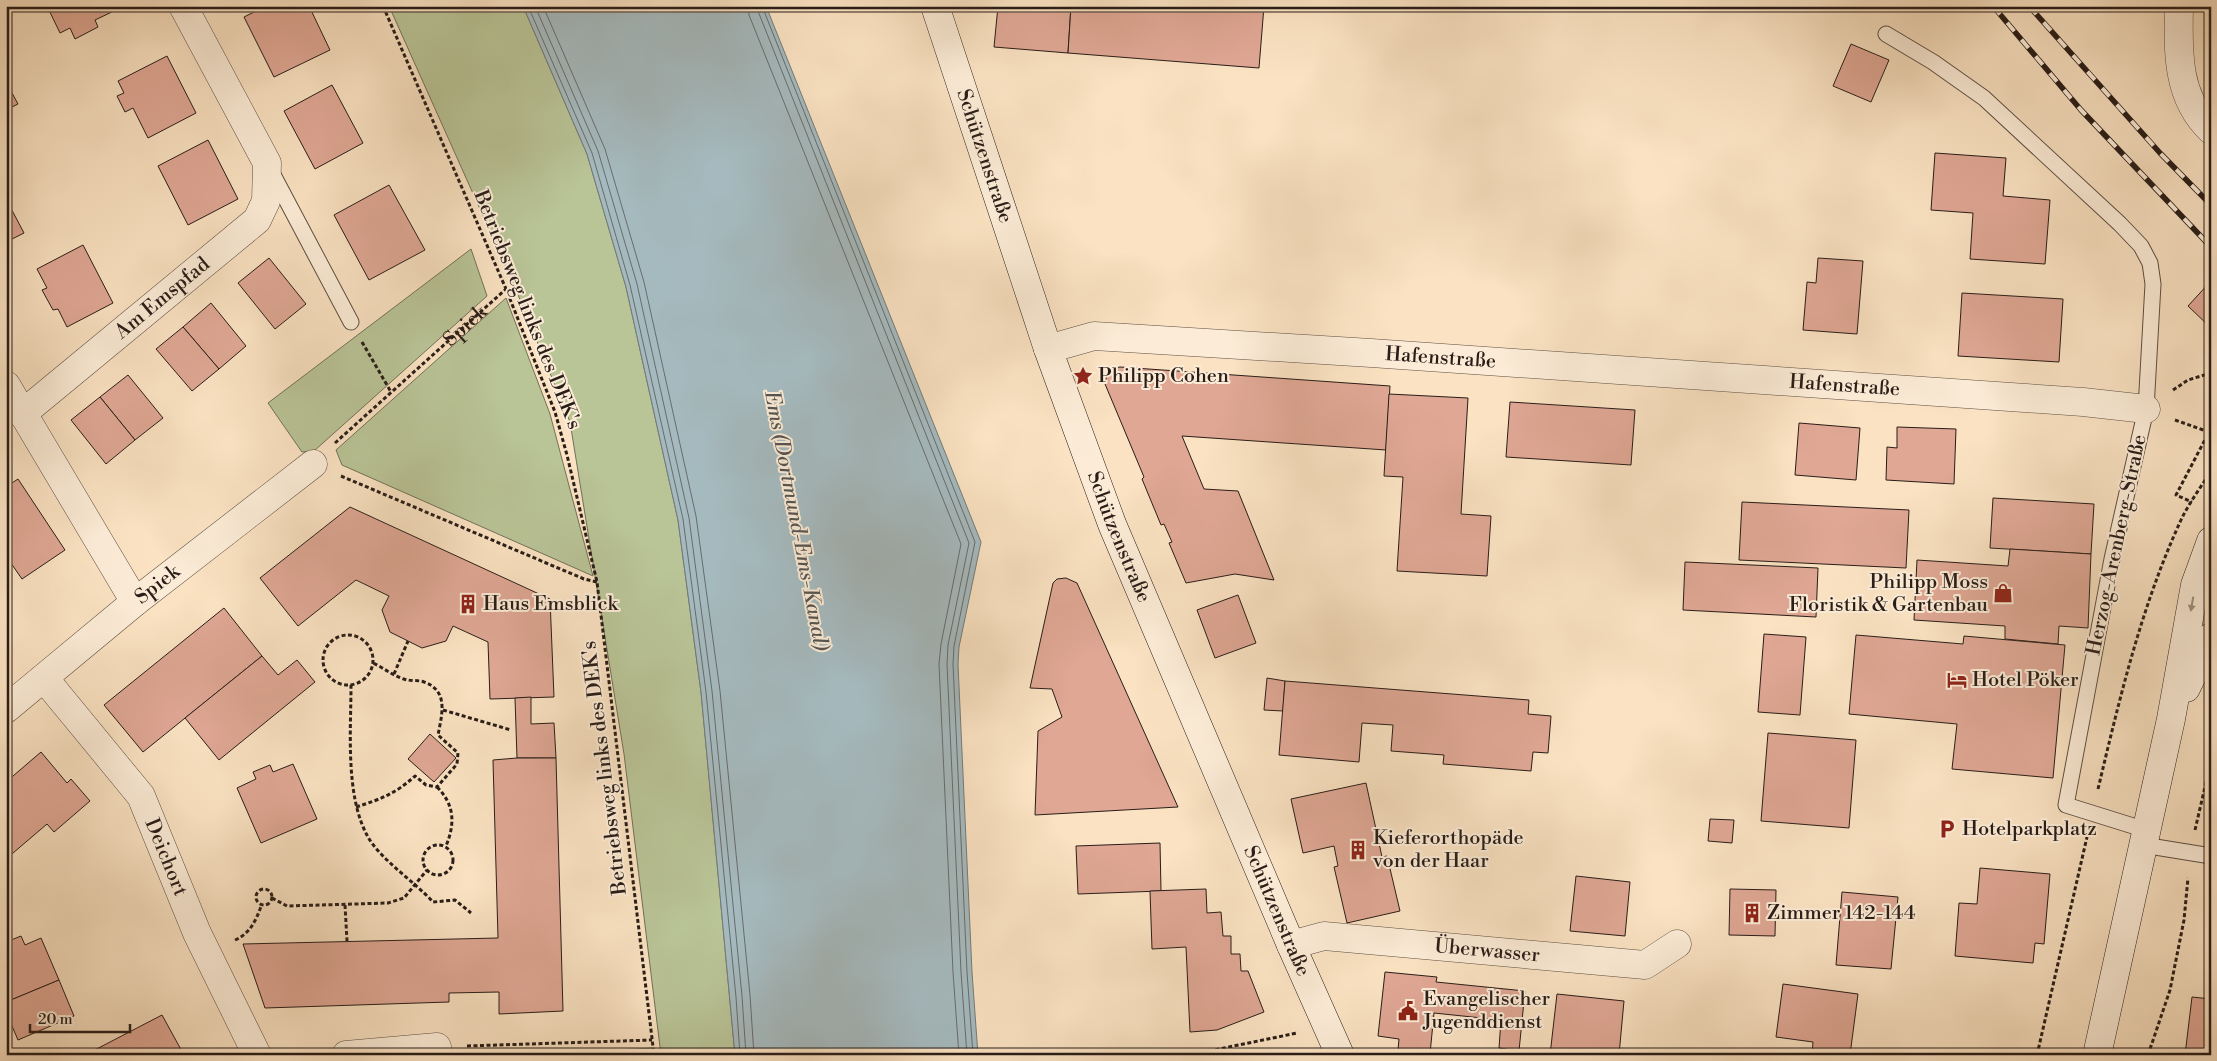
<svg xmlns="http://www.w3.org/2000/svg" width="2217" height="1061" font-family="'Libre Bodoni',serif">
	<style>
		.green { fill: #b9c497; stroke: #717058 }
		.water { fill: #a5babf; stroke: #737b7c }
		.lines { fill: none; stroke-linecap: round; stroke-linejoin: round }
		.shore { stroke: #676c6c; stroke-width: 1 }
		.building { fill: #dfa794; stroke: #291d18 }
		.lane-casing { stroke: #5d4e42; stroke-width: 17 }
		.street-casing { stroke: #5d4e42; stroke-width: 29 }
		.secondary-casing { stroke: #291d18; stroke-width: 29 }
		.path { stroke: #291d18; stroke-width: 3; stroke-dasharray: 4 2.5; stroke-linecap: butt }
		.lane { stroke: #fcecd7; stroke-width: 15 }
		.street { stroke: #fcecd7; stroke-width: 28 }
		.secondary { stroke: #fcecd7; stroke-width: 28 }
		.rail-casing { stroke: #291d18; stroke-width: 5.5 }
		.rail { stroke: #fcecd7; stroke-width: 4; stroke-dasharray: 11; stroke-linecap: butt }
		.oneway { fill: #9d8f81 }
		.labels { text-anchor: middle; dominant-baseline: central; stroke-width: 4; stroke-linejoin: round; paint-order: stroke }
		.street-label { font-size: 20px; fill: #291d18; stroke: #fcecd7 }
		.poi-label { font-size: 20px; fill: #291d18; stroke: #fcecd7; text-anchor: start }
		.water-label { font-size: 21px; font-style: italic; fill: #545452; stroke: #fcecd7 }
	</style>
	<rect width="100%" height="100%" fill="#fae2c2"/>
	<filter id="stains"><feTurbulence type="fractalNoise" baseFrequency=".004" numOctaves="4"/><feColorMatrix values="0 0 0 0 .2 0 0 0 0 .09 0 0 0 0 .02 0 0 0 .5 -.17"/></filter>
	<radialGradient id="worn" r=".72"><stop offset=".6" stop-color="#630" stop-opacity="0"/><stop offset="1" stop-color="#630" stop-opacity=".3"/></radialGradient>
	<g class="green">
		<polygon points="389,6 523,6 587,154 626,287 678,520 701,692 735,1055 661,1055 624,754 570,422 514,285"/>
		<polygon points="471,249 487,296 314,451 302,452 268,403"/>
		<polygon points="506,298 550,414 593,576 342,465 336,450"/>
		<polygon points="654,1048 654,1055 518,1055"/>
	</g>
	<polygon class="water" points="523,6 766,6 981,542 959,647 958,664 972,972 978,1055 735,1055 701,692 678,520 626,287 587,154"/>
	<g class="lines">
		<g class="shore">
			<polyline points="528,6 592,153 630,285 683,519 706,692 736,997 740,1055"/>
			<polyline points="535,6 598,151 637,284 689,518 712,691 742,996 746,1055"/>
			<polyline points="543,6 605,149 644,282 696,516 720,691 750,995 754,1055"/>
			<polyline points="748,6 749,15 961,544 941,644 939,664 953,972 959,1055"/>
			<polyline points="756,6 969,543 948,645 947,664 961,972 967,1055"/>
			<polyline points="762,6 975,542 954,646 953,664 967,972 973,1055"/>
		</g>
	</g>
	<g class="building">
		<polygon points="47,6 114,6 116,10 95,20 98,27 75,39 70,28 60,33"/>
		<polygon points="266,6 309,6 330,50 274,77 244,17"/>
		<polygon points="998,6 1071,6 1068,53 994,47"/>
		<polygon points="1071,6 1264,6 1259,68 1068,53"/>
		<polygon points="1851,44 1889,60 1871,102 1833,86"/>
		<polygon points="167,56 196,113 148,138 133,108 125,112 117,96 124,93 118,81"/>
		<polygon points="6,82 18,104 6,110"/>
		<polygon points="332,85 363,143 315,169 284,111"/>
		<polygon points="208,140 238,199 188,225 158,166"/>
		<polygon points="1935,153 2006,158 2003,196 2050,200 2045,264 1970,259 1973,213 1931,210"/>
		<polygon points="389,185 425,250 369,280 334,215"/>
		<polygon points="6,199 24,233 6,242"/>
		<polygon points="83,245 113,303 67,327 58,309 53,310 42,290 47,288 37,269"/>
		<polygon points="269,258 306,304 275,329 238,283"/>
		<polygon points="1818,258 1863,261 1857,334 1803,330 1807,282 1816,283"/>
		<polygon points="2211,281 2211,328 2188,306"/>
		<polygon points="1962,293 2063,299 2059,362 1958,356"/>
		<polygon points="211,303 246,346 219,369 183,327"/>
		<polygon points="183,327 219,369 192,391 156,349"/>
		<polygon points="1120,367 1390,386 1386,450 1182,436 1204,489 1238,491 1274,580 1235,574 1186,583 1169,543 1172,542 1164,524 1161,525 1142,479 1144,477 1105,384 1107,374 1115,368"/>
		<polygon points="128,375 163,418 135,440 100,397"/>
		<polygon points="1389,394 1468,398 1461,514 1491,516 1487,576 1397,571 1403,477 1384,476"/>
		<polygon points="100,397 135,440 106,464 71,420"/>
		<polygon points="1510,402 1635,410 1631,465 1506,457"/>
		<polygon points="1799,423 1860,428 1856,480 1795,475"/>
		<polygon points="1897,427 1956,429 1954,484 1886,480 1887,447 1897,448"/>
		<polygon points="18,479 65,550 22,579 6,556 6,487"/>
		<polygon points="1993,498 2094,504 2091,554 1990,548"/>
		<polygon points="1742,502 1909,510 1906,568 1739,560"/>
		<polygon points="350,507 550,599 554,697 490,699 488,642 453,626 446,641 422,648 390,632 382,610 389,596 356,580 298,626 260,578"/>
		<polygon points="2010,549 2091,554 2088,628 2059,626 2058,644 2005,639 2005,626 1914,620 1917,560 2008,566"/>
		<polygon points="1685,562 1818,568 1816,617 1683,610"/>
		<polygon points="1066,578 1077,583 1178,807 1035,815 1038,731 1062,717 1052,689 1030,688 1053,583 1057,579"/>
		<polygon points="1238,595 1256,643 1215,658 1197,610"/>
		<polygon points="224,608 262,656 143,752 104,705"/>
		<polygon points="1764,634 1806,637 1800,715 1758,712"/>
		<polygon points="1856,635 1963,644 1964,636 2065,645 2053,778 1952,769 1957,724 1849,714"/>
		<polygon points="262,656 278,675 297,660 315,682 219,760 185,718"/>
		<polygon points="1267,678 1285,681 1283,711 1264,710"/>
		<polygon points="1285,681 1529,700 1528,714 1551,716 1548,753 1533,752 1531,771 1443,764 1444,755 1391,751 1393,725 1362,723 1359,762 1279,755"/>
		<polygon points="531,697 531,724 554,723 556,758 517,758 515,698"/>
		<polygon points="1768,733 1856,740 1849,828 1761,821"/>
		<polygon points="430,734 456,758 434,782 408,759"/>
		<polygon points="41,752 67,783 71,779 90,801 54,832 47,824 6,859 6,782"/>
		<polygon points="517,758 556,758 563,1011 499,1014 499,992 449,993 449,1002 265,1008 243,944 498,938 493,760"/>
		<polygon points="293,764 317,819 261,843 237,788 256,779 253,772 270,765 273,772"/>
		<polygon points="1366,783 1382,857 1387,856 1400,911 1347,923 1334,867 1338,866 1334,846 1303,853 1291,799"/>
		<polygon points="1710,819 1734,820 1732,843 1708,841"/>
		<polygon points="1160,843 1161,891 1078,894 1076,846"/>
		<polygon points="1980,868 2050,874 2044,944 2035,943 2033,963 1955,956 1959,903 1977,904"/>
		<polygon points="1576,876 1630,882 1625,936 1570,931"/>
		<polygon points="1206,889 1207,913 1221,912 1223,936 1231,936 1231,954 1240,954 1241,971 1248,971 1264,1012 1217,1030 1190,1032 1186,947 1152,949 1150,891"/>
		<polygon points="1730,889 1776,890 1775,936 1729,935"/>
		<polygon points="1842,892 1898,897 1891,969 1836,965"/>
		<polygon points="21,936 25,945 41,938 59,980 6,1002 6,942"/>
		<polygon points="1385,972 1437,977 1436,982 1525,991 1519,1051 1499,1048 1501,1020 1434,1013 1430,1054 1398,1050 1399,1039 1378,1036"/>
		<polygon points="59,980 74,1016 18,1040 6,1012 6,1002"/>
		<polygon points="1783,984 1858,994 1850,1055 1812,1055 1813,1042 1776,1037"/>
		<polygon points="1557,994 1624,1001 1619,1055 1550,1055"/>
		<polygon points="2192,997 2211,999 2211,1055 2185,1055"/>
		<polygon points="162,1015 184,1055 85,1055"/>
	</g>
	<g class="lines">
		<defs>
			<g id="lane">
				<polyline points="1886,34 1933,62 1984,98 2120,224 2141,246 2150,263 2153,284 2146,409 2112,559 2066,805 2146,830"/>
				<polyline points="271,171 351,322"/>
				<polyline points="2143,845 2211,856"/>
			</g>
			<g id="street">
				<path d="M2179,6C2178,50 2176,97 2211,130"/>
				<path id="s2" d="M1048,349L1094,336L1371,353L2083,402L2146,409"/>
				<polyline points="6,385 135,602"/>
				<path id="s3" d="M22,414L257,220L266,201L267,163L183,6"/>
				<path id="s4" d="M44,678L141,796L197,933L257,1055"/>
				<path id="s5" d="M6,709L135,602L313,464"/>
				<path id="s6" d="M1291,945L1324,936L1645,965L1677,944"/>
				<polyline points="346,1055 437,1047"/>
			</g>
			<g id="secondary">
				<path id="s7" d="M935,6L1048,349L1112,524L1291,945L1340,1055"/>
				<polyline points="2186,688 2211,637"/>
				<polyline points="2097,1055 2171,719 2195,585 2211,541"/>
			</g>
		</defs>
		<use href="#lane" class="lane-casing"/>
		<use href="#street" class="street-casing"/>
		<use href="#secondary" class="secondary-casing"/>
		<g class="path">
			<polyline points="383,6 506,289 555,412 567,455 597,582 654,1055"/>
			<polyline points="362,342 391,392"/>
			<polyline points="2173,390 2188,380 2211,373"/>
			<polyline points="2175,420 2209,432 2176,495 2192,502"/>
			<path id="s1" d="M335,443L506,289"/>
			<polyline points="341,476 584,579 597,582"/>
			<circle cx="348" cy="660" r="25"/>
			<polyline points="394,674 408,641"/>
			<path d="M351,685C351,731 345,796 368,837C381,860 415,882 433,902L455,900L471,913"/>
			<polyline points="443,710 511,730"/>
			<path d="M437,787C455,805 455,824 446,846"/>
			<path d="M2098,789C2120,697 2141,607 2181,520C2189,503 2201,487 2211,471"/>
			<path d="M356,807C381,799 395,794 415,776L426,785L437,787L457,764L458,753L438,735C442,714 449,691 424,682C419,680 413,681 408,680C396,678 384,668 373,663"/>
			<polyline points="2195,830 2211,761"/>
			<circle cx="438" cy="860" r="15"/>
			<circle cx="264" cy="897" r="8"/>
			<polyline points="272,898 287,906 388,903 404,898 427,870"/>
			<polyline points="345,905 347,941"/>
			<path d="M235,940C251,933 256,920 262,904"/>
			<polyline points="467,1046 652,1040"/>
			<polyline points="1190,1055 1297,1033"/>
			<polyline points="2037,1055 2087,837"/>
			<polyline points="2148,1055 2170,990 2184,920 2188,878"/>
		</g>
		<use href="#lane" class="lane"/>
		<use href="#street" class="street"/>
		<use href="#secondary" class="secondary"/>
		<defs>
			<g id="rail">
				<polyline points="1993,6 2081,110 2211,247"/>
				<polyline points="2029,6 2160,153 2211,205"/>
			</g>
		</defs>
		<use href="#rail" class="rail-casing"/>
		<use href="#rail" class="rail"/>
	</g>
	<defs><path id="oneway-solid" d="M-6-.8H1V-3.2L6.5 0L1 3.2V.8H-6Z" transform="scale(1.25)"/></defs>
	<use class="oneway" href="#oneway-solid" transform="translate(2192 604) rotate(100)"/>
	<defs>
		<symbol id="sight-bare" viewBox="-9 -9 18 18"><path d="M0-6L1.8-2.2L6-1.7L2.9 1.2L3.7 5.4L0 3.3L-3.7 5.4L-2.9 1.2L-6-1.7L-1.8-2.2Z" fill="#8f2418" stroke="#fcecd7" stroke-width="2.5" paint-order="stroke"/></symbol>
		<symbol id="shop-bare" viewBox="-9 -9 18 18"><path d="M-5-2.5h2.3a2.7 3.5 0 0 1 5.4 0H5L5.5 6h-11ZM-1.5-2.5h3a1.5 2.3 0 0 0-3 0Z" fill="#8f2418" stroke="#fcecd7" stroke-width="2.5" paint-order="stroke"/></symbol>
		<symbol id="building-bare" viewBox="-9 -9 18 18"><path d="M-4-6H4V6H1V3H-1V6H-4ZM-2.5-4.3h1.7v1.8h-1.7ZM.8-4.3h1.7v1.8H.8ZM-2.5-1h1.7V.8h-1.7ZM.8-1h1.7V.8H.8Z" fill="#8f2418" stroke="#fcecd7" stroke-width="2.5" paint-order="stroke"/></symbol>
		<symbol id="hotel-bare" viewBox="-9 -9 18 18"><path d="M-6-4.5h1.5V1H6V5H4.5V3h-9V5H-6ZM-4 0a1.8 1.8 0 1 1 3.6 0ZM.5 0V-2.5h3Q6-2.5 6 0Z" fill="#8f2418" stroke="#fcecd7" stroke-width="2.5" paint-order="stroke"/></symbol>
		<symbol id="parking-bare" viewBox="-9 -9 18 18"><path d="M-3.5-5.5H1a3.5 3.5 0 0 1 0 7H-1V5.5H-3.5ZM-1-3.4V-.6H.8a1.4 1.4 0 0 0 0-2.8Z" fill="#8f2418" stroke="#fcecd7" stroke-width="2.5" paint-order="stroke"/></symbol>
		<symbol id="civic-bare" viewBox="-9 -9 18 18"><path d="M-.6-6.5H3V-4.5H.6V-3L4-1V1h2V6H-6V1h2V-1L-.6-3ZM-1.2 2.5V6h2.4V2.5Z" fill="#8f2418" stroke="#fcecd7" stroke-width="2.5" paint-order="stroke"/></symbol>
	</defs>
	<g fill-rule="evenodd">
		<use href="#sight-bare" x="1069" y="362" width="28" height="28"/>
		<use href="#shop-bare" x="1989" y="579" width="28" height="28"/>
		<use href="#building-bare" x="454" y="590" width="28" height="28"/>
		<use href="#hotel-bare" x="1943" y="666" width="28" height="28"/>
		<use href="#parking-bare" x="1933" y="815" width="28" height="28"/>
		<use href="#building-bare" x="1344" y="836" width="28" height="28"/>
		<use href="#building-bare" x="1738" y="899" width="28" height="28"/>
		<use href="#civic-bare" x="1394" y="997" width="28" height="28"/>
	</g>
	<g class="labels">
		<g class="street-label">
			<text stroke="none"><textPath href="#s7" startOffset="158">Schützenstraße</textPath></text>
			<text stroke="none"><textPath href="#s3" startOffset="182">Am Emspfad</textPath></text>
			<text transform="translate(527 310) rotate(68)">Betriebsweg links des DEK's</text>
			<text stroke="none"><textPath href="#s1" startOffset="175">Spiek</textPath></text>
			<text stroke="none"><textPath href="#s2" startOffset="395">Hafenstraße</textPath></text>
			<text stroke="none"><textPath href="#s2" startOffset="800">Hafenstraße</textPath></text>
			<text stroke="none"><textPath href="#s7" startOffset="562">Schützenstraße</textPath></text>
			<text transform="translate(2117 545) rotate(-78)">Herzog-Arenberg-Straße</text>
			<text stroke="none"><textPath href="#s5" startOffset="196">Spiek</textPath></text>
			<text transform="translate(605 768) rotate(-97)">Betriebsweg links des DEK's</text>
			<text stroke="none"><textPath href="#s4" startOffset="219">Deichort</textPath></text>
			<text stroke="none"><textPath href="#s7" startOffset="968">Schützenstraße</textPath></text>
			<text stroke="none"><textPath href="#s6" startOffset="198">Überwasser</textPath></text>
		</g>
		<g class="poi-label">
			<text x="1098" y="376">Philipp Cohen</text>
			<text x="1988" y="582" text-anchor="end">Philipp Moss<tspan x="1988" dy="23">Floristik &amp; Gartenbau</tspan></text>
			<text x="483" y="604">Haus Emsblick</text>
			<text x="1972" y="680">Hotel Pöker</text>
			<text x="1962" y="829">Hotelparkplatz</text>
			<text x="1373" y="838">Kieferorthopäde<tspan x="1373" dy="23">von der Haar</tspan></text>
			<text x="1767" y="913">Zimmer 142-144</text>
			<text x="1423" y="999">Evangelischer<tspan x="1423" dy="23">Jugenddienst</tspan></text>
		</g>
		<g class="water-label">
			<text transform="translate(796 521) rotate(79)">Ems (Dortmund-Ems-Kanal)</text>
		</g>
	</g>
	<rect width="2217" height="1061" fill="none" stroke="#fae2c2" stroke-width="25"/>
	<rect x="8" y="8" width="2202" height="1046" fill="none" stroke="#291d18" stroke-width="2.5"/>
	<rect x="12" y="12" width="2192" height="1036" fill="none" stroke="#291d18"/>
	<path d="M30 1024v8h100v-8" fill="none" stroke="#291d18" stroke-width="2.5"/>
	<text x="38" y="1024" font-size="15" fill="#291d18" stroke="#fcecd7" stroke-width="4" paint-order="stroke">20 m</text>
	<rect width="100%" height="100%" filter="url(#stains)"/>
	<rect width="100%" height="100%" fill="url(#worn)"/>
</svg>
